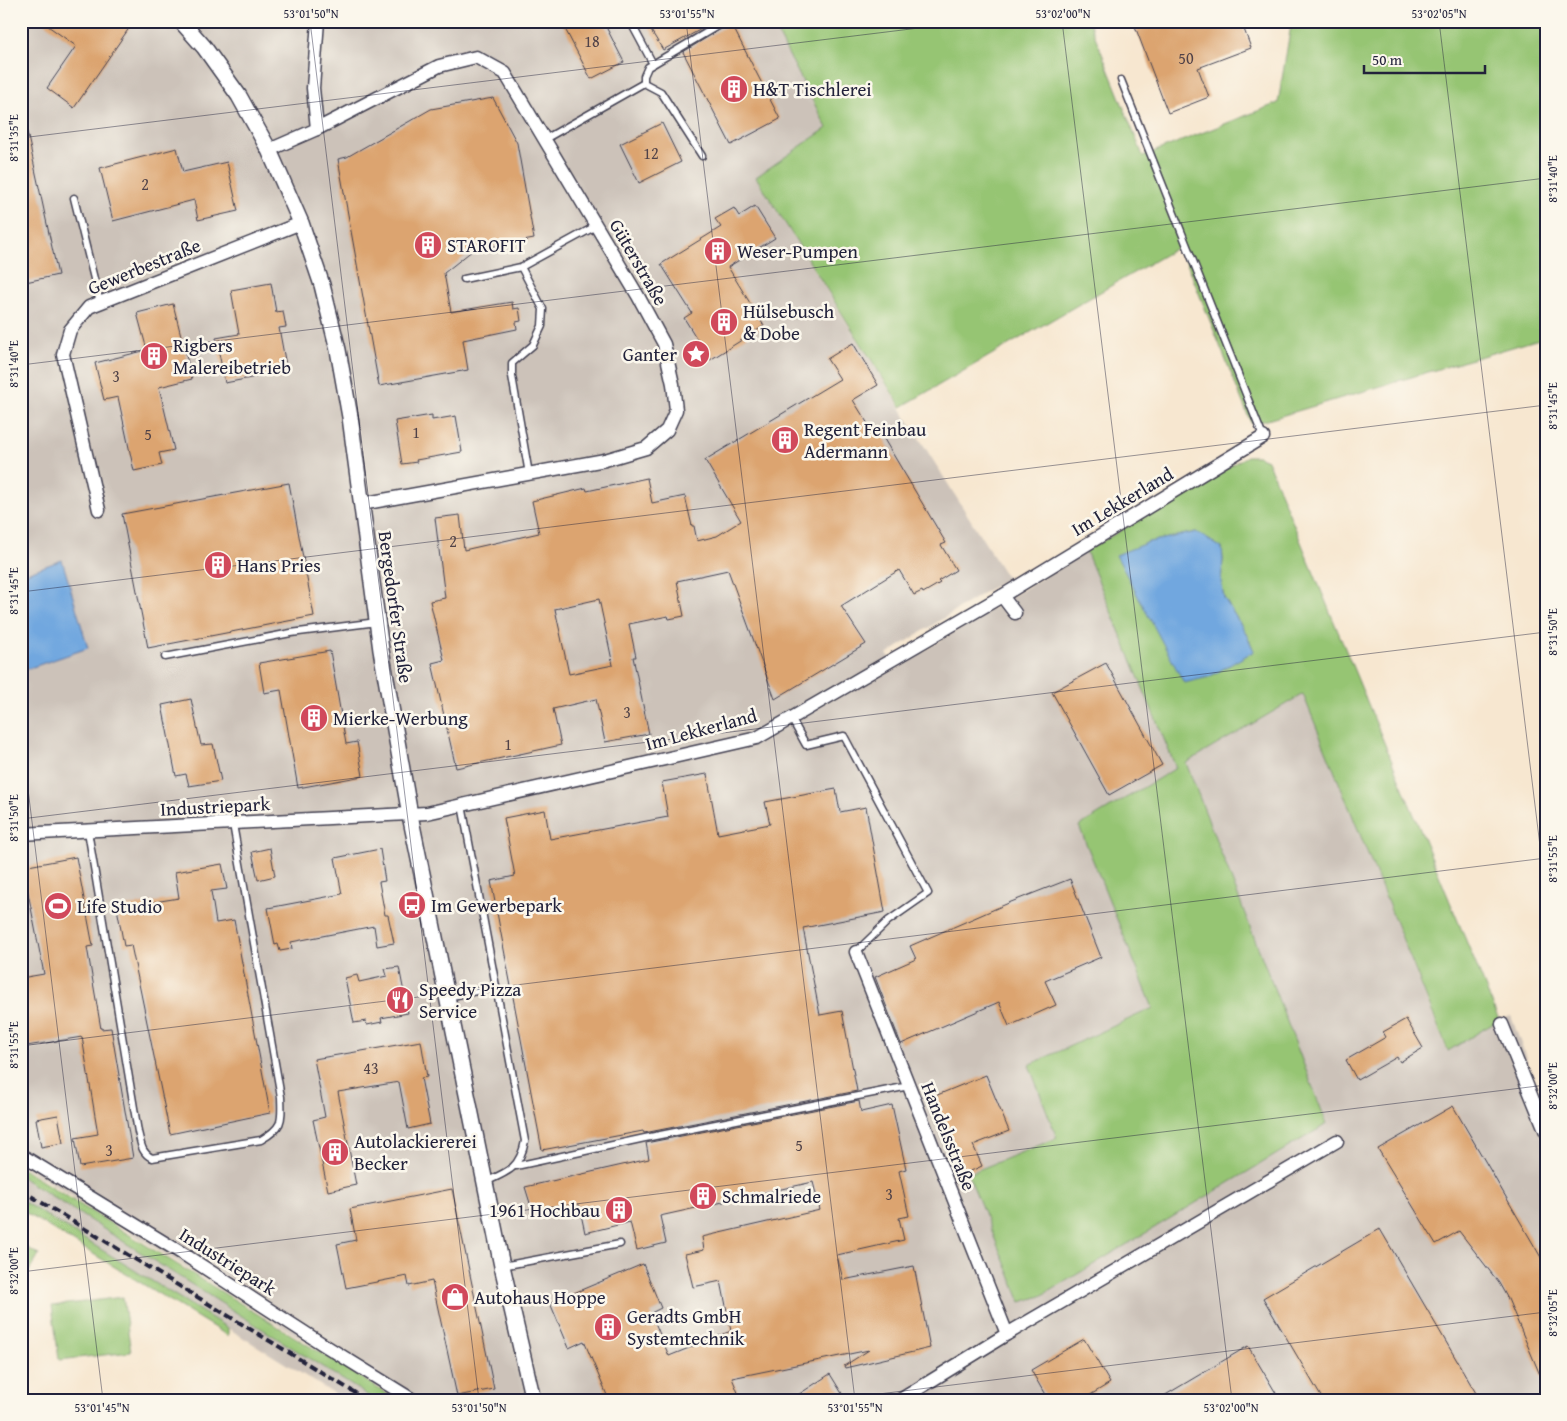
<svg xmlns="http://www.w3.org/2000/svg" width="1567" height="1421" font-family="'Gentium Book Plus',serif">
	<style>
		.industrial { fill: #ccc2b9 }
		.green { fill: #96c573; stroke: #5c7457; fill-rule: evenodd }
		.water { fill: #71a7df; stroke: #4a648d }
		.building { fill: #dca470; fill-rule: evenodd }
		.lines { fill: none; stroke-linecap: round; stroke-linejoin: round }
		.service-casing { stroke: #424051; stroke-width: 9 }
		.minor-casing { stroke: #424051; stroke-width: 15 }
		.tertiary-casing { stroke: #424051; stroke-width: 18 }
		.service { stroke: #fff; stroke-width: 6 }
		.minor { stroke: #fff; stroke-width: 12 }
		.tertiary { stroke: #fff; stroke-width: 15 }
		.rail { stroke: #22223b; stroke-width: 4; stroke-dasharray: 8 4; stroke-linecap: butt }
		.ticks { fill: none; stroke: #22223b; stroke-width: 1; stroke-opacity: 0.45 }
		.labels { text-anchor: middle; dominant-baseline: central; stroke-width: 5; stroke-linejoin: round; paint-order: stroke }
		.number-label { font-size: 16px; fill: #504248 }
		.poi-label { font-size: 19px; fill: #22223b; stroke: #fbf7ec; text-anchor: start }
		.street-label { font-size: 19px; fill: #22223b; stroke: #fbf7ec }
		.neatline { fill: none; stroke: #22223b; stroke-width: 2 }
		.ticks-label { font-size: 12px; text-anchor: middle; fill: #22223b }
	</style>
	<rect width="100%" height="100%" fill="#fbf7ec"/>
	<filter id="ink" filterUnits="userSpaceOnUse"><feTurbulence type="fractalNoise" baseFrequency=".02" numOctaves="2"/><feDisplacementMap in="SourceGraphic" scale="10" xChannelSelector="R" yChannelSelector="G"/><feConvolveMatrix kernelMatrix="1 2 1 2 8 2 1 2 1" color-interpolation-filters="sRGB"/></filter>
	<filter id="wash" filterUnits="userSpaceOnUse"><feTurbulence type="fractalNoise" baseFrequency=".0096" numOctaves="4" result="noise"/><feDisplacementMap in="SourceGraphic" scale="20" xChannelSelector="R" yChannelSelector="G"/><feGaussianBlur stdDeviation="1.12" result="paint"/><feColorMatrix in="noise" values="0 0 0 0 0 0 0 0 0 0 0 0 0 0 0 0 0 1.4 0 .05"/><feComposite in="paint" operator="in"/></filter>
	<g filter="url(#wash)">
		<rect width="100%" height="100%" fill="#f7e7d0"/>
		<g class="industrial">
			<polygon points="21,21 771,21 827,129 756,178 1007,578 887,654 896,668 1086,551 1176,768 1079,826 1153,1008 1029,1065 1326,1124 1186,763 1303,694 1447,1051 1499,1020 1511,1016 1546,1114 1546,1400 400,1400 21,1165"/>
			<polygon points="21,1177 375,1400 344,1400 21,1200"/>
		</g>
		<g class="green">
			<polygon points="771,21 1089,21 1143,156 1278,103 1291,25 1295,21 1546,21 1546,337 1264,421 1251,423 1180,246 901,407 756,177 827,128"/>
			<path d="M1247,456H1258L1267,460L1499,1020L1448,1051L1303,694L1186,763L1327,1124L1041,1296L1021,1302L968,1174L1057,1138L1029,1065L1153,1008L1079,826L1176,768L1086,551ZM1196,532L1222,548L1223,560L1221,581L1224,598L1246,633L1254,651L1234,662L1185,683L1168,651L1129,551L1149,542Z"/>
			<polygon points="21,1168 397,1400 375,1400 21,1177"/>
			<polygon points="21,1200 228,1328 228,1336 21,1210"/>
			<polygon points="21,1244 39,1255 21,1284"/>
			<polygon points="123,1297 131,1352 59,1360 52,1306"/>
		</g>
		<g class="water">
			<polygon points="1196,532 1222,548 1223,560 1221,581 1224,598 1246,633 1254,651 1209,677 1184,683 1116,555 1149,542"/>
			<polygon points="62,560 88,648 21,671 21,575"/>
		</g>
		<g id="blocks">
			<g class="building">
				<polygon points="41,21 134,21 74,108 47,88 76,46"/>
				<polygon points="561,21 603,21 624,62 591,79"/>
				<polygon points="645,21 716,21 663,50"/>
				<polygon points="1133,21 1241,21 1251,48 1198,68 1209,97 1168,113"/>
				<polygon points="731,23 780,119 731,145 683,52"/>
				<polygon points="493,98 517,143 534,239 473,250 444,273 451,312 512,302 513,309 519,308 521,321 516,322 517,329 463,340 468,370 379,386 338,159 347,157 431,109"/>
				<polygon points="662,123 681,162 639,183 620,144"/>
				<polygon points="27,132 58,275 21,283 21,133"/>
				<polygon points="177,148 183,172 227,162 238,211 198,220 194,200 113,221 100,168"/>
				<polygon points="755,206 775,238 728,267 764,326 710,360 684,318 692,313 661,264 721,227 715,219 734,208 739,216"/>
				<polygon points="271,283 276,312 283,311 286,327 279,328 287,371 225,383 216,338 239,334 231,290"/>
				<polygon points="173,304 192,379 159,387 174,450 159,453 162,465 134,471 118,397 104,400 95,363 147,350 137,313"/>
				<path d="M853,343L878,385L853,400L873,432L878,429L946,543L941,545L956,570L938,581L940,583L923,593L922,591L914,595L899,570L841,606L866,644L775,699L728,570L677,581L684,616L669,619L668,616L629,624L636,657H633L649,734L605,742L596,699L553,709L561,745L456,768L432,663L444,660L430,601L445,598L435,518L460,515L464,550L539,533L532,501L586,488L587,491L647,478L652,503L685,496L692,526H694L697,541L717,536L741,521L705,460L840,379L827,359ZM599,599L613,665L569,674L555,609Z"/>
				<polygon points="432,415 432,420 456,416 462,452 416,460 417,462 402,464 395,421"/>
				<polygon points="289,483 314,616 148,648 122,514"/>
				<polygon points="330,651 346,744 357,742 363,776 298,788 281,690 264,693 259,663"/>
				<polygon points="1106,663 1162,765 1109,795 1052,692"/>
				<polygon points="191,699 201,745 213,744 221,781 189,786 186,774 176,776 162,705"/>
				<polygon points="707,774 718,834 770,824 765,802 836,789 840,812 866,807 885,912 803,928 820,1015 842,1011 857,1091 644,1133 643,1131 542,1150 491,881 515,876 504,818 545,810 550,839 668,817 662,782"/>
				<polygon points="270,848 275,876 258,880 252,852"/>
				<polygon points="380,849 385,881 379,882 385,915 388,915 394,943 377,946 374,926 291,942 292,949 280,951 278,944 275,945 268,908 342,894 335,858"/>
				<polygon points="76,857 93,946 87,947 101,1029 111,1028 133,1158 80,1167 75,1138 98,1134 82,1037 21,1047 21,978 44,974 23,867"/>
				<polygon points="222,864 227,889 211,891 216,923 234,920 270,1113 170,1134 131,945 124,946 117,908 179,898 175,872"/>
				<polygon points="1070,879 1101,957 1045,981 1056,1005 1009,1026 999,1002 901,1044 875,977 916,959 910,946 1011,902"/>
				<polygon points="399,967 408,1013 381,1018 382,1022 367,1025 366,1021 354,1023 345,978 357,975 359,982 387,976 385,969"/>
				<polygon points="1406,1019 1423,1048 1400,1062 1397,1057 1357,1080 1346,1060 1386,1037 1383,1032"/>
				<polygon points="421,1041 427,1077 421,1078 430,1124 408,1129 399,1082 338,1092 356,1185 328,1191 313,1120 325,1117 314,1059"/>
				<polygon points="986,1075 1009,1131 973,1145 982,1166 960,1176 951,1154 954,1153 930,1098"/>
				<polygon points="859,1101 861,1112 892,1105 906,1169 899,1171 909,1216 899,1218 904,1240 837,1255 843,1280 914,1266 930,1348 845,1368 844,1366 869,1350 732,1378 741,1400 609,1400 584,1341 569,1348 550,1303 643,1264 661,1308 651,1313 669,1356 731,1331 721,1281 693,1287 685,1254 704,1250 702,1237 820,1210 813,1182 660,1216 666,1243 637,1250 630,1222 585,1233 579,1205 534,1216 525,1187 649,1159 646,1143"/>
				<polygon points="1453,1106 1546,1266 1546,1389 1508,1299 1499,1283 1459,1231 1436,1244 1378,1149"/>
				<polygon points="58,1115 63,1143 41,1147 36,1119"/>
				<polygon points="452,1189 494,1389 457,1396 432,1281 409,1286 407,1276 346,1288 337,1244 356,1240 350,1209"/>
				<polygon points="1380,1229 1480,1400 1323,1400 1263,1298"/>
				<polygon points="1084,1339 1110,1383 1082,1400 1048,1400 1031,1370"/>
				<polygon points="1248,1346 1280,1400 1157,1400"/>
				<polygon points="830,1374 846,1400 790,1400"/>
			</g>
		</g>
	</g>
	<g filter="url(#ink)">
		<use href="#blocks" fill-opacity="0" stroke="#424051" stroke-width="1"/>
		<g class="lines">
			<defs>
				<g id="service">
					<polyline points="630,21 653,64"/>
					<polyline points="1121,80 1263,437"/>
					<polyline points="644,83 644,76 648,67 726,21"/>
					<polyline points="545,139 644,83 661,92 702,156"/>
					<polyline points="74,198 100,303"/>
					<polyline points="464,279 521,267"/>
					<polyline points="529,474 512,376 512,363 533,345 542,326 543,309 521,267 596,226"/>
					<polyline points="165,657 291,633 377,622"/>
					<polyline points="791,718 806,745 844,736 928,893 888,921 856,952"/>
					<path d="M462,805L525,1141C520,1168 508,1172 485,1182"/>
					<path d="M88,831L138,1132C141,1143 141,1153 152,1158L261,1140C283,1127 282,1122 281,1097L233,824"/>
					<polyline points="447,997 496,987"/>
					<polyline points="516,1166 645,1138 909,1086"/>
					<polyline points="502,1266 620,1244"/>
				</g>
				<g id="minor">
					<polyline points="317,129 313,88 318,21"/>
					<polyline points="269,150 317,129 439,66 476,57 505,73 638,296 664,344 673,384 676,410 667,430 646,448 605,460 361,504"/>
					<polyline points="99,510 63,354 70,330 89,307 301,223"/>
					<polyline points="1002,596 1015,613"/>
					<polyline points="21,834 427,813 757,738 1002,596 1263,437"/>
					<polyline points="856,952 1007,1334"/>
					<polyline points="1502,1024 1546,1132"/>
					<polyline points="21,1155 188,1257 324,1345 413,1400"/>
					<polyline points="900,1400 1007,1334 1337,1141"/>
				</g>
				<polyline id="tertiary" points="181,21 204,47 239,96 269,150 301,223 322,285 338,350 350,417 381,650 410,815 502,1266 533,1400"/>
			</defs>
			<use href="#service" class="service-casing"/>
			<use href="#minor" class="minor-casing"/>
			<use href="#tertiary" class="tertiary-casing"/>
			<use href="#service" class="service"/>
			<use href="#minor" class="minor"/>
			<use href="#tertiary" class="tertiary"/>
			<polyline class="rail" points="21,1190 367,1400"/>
		</g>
	</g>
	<path class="ticks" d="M310,21L479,1400M686,21L855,1400M1062,21L1232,1400M1439,21L1546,895M21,138L976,21M21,365L1546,178M21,592L1546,405M21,732L103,1400M21,819L1546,632M21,1046L1546,858M21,1272L1546,1085M830,1400L1546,1312"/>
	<defs>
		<symbol id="building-disc" viewBox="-11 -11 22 22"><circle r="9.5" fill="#d1495b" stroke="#fbf7ec"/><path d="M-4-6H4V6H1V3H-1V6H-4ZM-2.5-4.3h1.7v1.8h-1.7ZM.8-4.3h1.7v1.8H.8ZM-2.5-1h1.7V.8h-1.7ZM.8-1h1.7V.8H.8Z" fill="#fff"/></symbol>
		<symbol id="sight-disc" viewBox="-11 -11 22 22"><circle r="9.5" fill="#d1495b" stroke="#fbf7ec"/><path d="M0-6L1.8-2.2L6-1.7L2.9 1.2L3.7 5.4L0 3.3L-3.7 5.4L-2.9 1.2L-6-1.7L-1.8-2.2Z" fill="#fff"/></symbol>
		<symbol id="bus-disc" viewBox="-11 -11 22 22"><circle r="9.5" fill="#d1495b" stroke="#fbf7ec"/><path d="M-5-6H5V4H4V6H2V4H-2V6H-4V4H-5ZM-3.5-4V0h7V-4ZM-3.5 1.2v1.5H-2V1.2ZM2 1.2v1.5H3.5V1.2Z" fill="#fff"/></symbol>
		<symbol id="stadium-disc" viewBox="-11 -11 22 22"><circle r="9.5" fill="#d1495b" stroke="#fbf7ec"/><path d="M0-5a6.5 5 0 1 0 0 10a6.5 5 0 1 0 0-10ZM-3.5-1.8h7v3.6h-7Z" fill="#fff"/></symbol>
		<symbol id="restaurant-disc" viewBox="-11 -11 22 22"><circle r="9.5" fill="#d1495b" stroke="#fbf7ec"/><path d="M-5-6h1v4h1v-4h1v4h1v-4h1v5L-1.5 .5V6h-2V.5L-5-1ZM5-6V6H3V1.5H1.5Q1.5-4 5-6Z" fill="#fff"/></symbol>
		<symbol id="shop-disc" viewBox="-11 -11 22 22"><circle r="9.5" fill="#d1495b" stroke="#fbf7ec"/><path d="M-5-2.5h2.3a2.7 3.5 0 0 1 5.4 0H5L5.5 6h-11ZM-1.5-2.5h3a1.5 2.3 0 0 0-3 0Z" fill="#fff"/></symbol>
	</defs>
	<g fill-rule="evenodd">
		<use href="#building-disc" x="718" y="73" width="32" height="32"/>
		<use href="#building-disc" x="412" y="229" width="32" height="32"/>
		<use href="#building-disc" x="702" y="235" width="32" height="32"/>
		<use href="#building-disc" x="708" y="306" width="32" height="32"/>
		<use href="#sight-disc" x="680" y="338" width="32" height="32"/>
		<use href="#building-disc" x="138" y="340" width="32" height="32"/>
		<use href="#building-disc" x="769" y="424" width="32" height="32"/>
		<use href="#building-disc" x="202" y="549" width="32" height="32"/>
		<use href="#building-disc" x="298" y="702" width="32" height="32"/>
		<use href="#bus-disc" x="396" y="889" width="32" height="32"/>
		<use href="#stadium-disc" x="42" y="890" width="32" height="32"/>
		<use href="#restaurant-disc" x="384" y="984" width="32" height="32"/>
		<use href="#building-disc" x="319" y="1136" width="32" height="32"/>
		<use href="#building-disc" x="687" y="1180" width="32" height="32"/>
		<use href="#building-disc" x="603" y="1194" width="32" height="32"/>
		<use href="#shop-disc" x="439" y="1281" width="32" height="32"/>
		<use href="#building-disc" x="592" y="1311" width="32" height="32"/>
	</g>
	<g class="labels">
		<g class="number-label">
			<text x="592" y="41">18</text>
			<text x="1186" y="58">50</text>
			<text x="651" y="153">12</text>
			<text x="145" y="184">2</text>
			<text x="116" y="376">3</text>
			<text x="416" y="432">1</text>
			<text x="148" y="434">5</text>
			<text x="453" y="541">2</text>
			<text x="627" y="712">3</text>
			<text x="508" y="744">1</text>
			<text x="371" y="1068">43</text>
			<text x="799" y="1145">5</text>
			<text x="109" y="1150">3</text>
			<text x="889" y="1194">3</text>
		</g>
		<g class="poi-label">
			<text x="753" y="89">H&amp;T Tischlerei</text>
			<text x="447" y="245">STAROFIT</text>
			<text x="737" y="251">Weser-Pumpen</text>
			<text x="743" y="311">Hülsebusch<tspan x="743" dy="22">&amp; Dobe</tspan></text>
			<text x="173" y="345">Rigbers<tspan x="173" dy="22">Malereibetrieb</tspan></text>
			<text x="677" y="354" text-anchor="end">Ganter</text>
			<text x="804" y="429">Regent Feinbau<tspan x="804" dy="22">Adermann</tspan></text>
			<text x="237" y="565">Hans Pries</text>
			<text x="333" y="718">Mierke-Werbung</text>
			<text x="431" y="905">Im Gewerbepark</text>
			<text x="77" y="906">Life Studio</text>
			<text x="419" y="989">Speedy Pizza<tspan x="419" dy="22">Service</tspan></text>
			<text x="354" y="1141">Autolackiererei<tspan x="354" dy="22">Becker</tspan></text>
			<text x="722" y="1196">Schmalriede</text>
			<text x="600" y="1210" text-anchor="end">1961 Hochbau</text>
			<text x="474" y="1297">Autohaus Hoppe</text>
			<text x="627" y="1316">Geradts GmbH<tspan x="627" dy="22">Systemtechnik</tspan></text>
		</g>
		<g class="street-label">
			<text transform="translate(639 262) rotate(60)">Güterstraße</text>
			<text transform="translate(144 266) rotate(-22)">Gewerbestraße</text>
			<text transform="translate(1122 501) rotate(-31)">Im Lekkerland</text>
			<text transform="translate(396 607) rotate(82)">Bergedorfer Straße</text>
			<text transform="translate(701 729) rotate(-15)">Im Lekkerland</text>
			<text transform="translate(215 806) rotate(-3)">Industriepark</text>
			<text transform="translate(949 1136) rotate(68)">Handelsstraße</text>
			<text transform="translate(228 1261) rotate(32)">Industriepark</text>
		</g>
	</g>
	<rect width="1567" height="1421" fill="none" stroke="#fbf7ec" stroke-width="55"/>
	<path d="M1364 65v8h121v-8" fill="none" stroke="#22223b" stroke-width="2.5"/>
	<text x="1372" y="65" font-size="15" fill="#22223b" stroke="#fbf7ec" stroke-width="4" paint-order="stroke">50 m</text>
	<rect x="28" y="28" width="1512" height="1366" class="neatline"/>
	<g class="ticks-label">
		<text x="311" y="18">53°01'50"N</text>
		<text x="687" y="18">53°01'55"N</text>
		<text x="1063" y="18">53°02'00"N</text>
		<text x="1439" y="18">53°02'05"N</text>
		<text transform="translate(14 138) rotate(-90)" y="4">8°31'35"E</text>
		<text transform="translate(1553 179) rotate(-90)" y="4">8°31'40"E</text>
		<text transform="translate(14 364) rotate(-90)" y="4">8°31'40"E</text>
		<text transform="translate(1553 406) rotate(-90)" y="4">8°31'45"E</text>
		<text transform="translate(14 591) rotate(-90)" y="4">8°31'45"E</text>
		<text transform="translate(1553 632) rotate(-90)" y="4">8°31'50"E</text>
		<text transform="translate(14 818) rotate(-90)" y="4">8°31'50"E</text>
		<text transform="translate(1553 859) rotate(-90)" y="4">8°31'55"E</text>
		<text transform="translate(14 1045) rotate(-90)" y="4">8°31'55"E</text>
		<text transform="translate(1553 1086) rotate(-90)" y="4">8°32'00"E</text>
		<text transform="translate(14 1271) rotate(-90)" y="4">8°32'00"E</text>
		<text transform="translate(1553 1313) rotate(-90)" y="4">8°32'05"E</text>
		<text x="102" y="1412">53°01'45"N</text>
		<text x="479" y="1412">53°01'50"N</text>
		<text x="855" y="1412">53°01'55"N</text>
		<text x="1231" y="1412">53°02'00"N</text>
	</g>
</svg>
